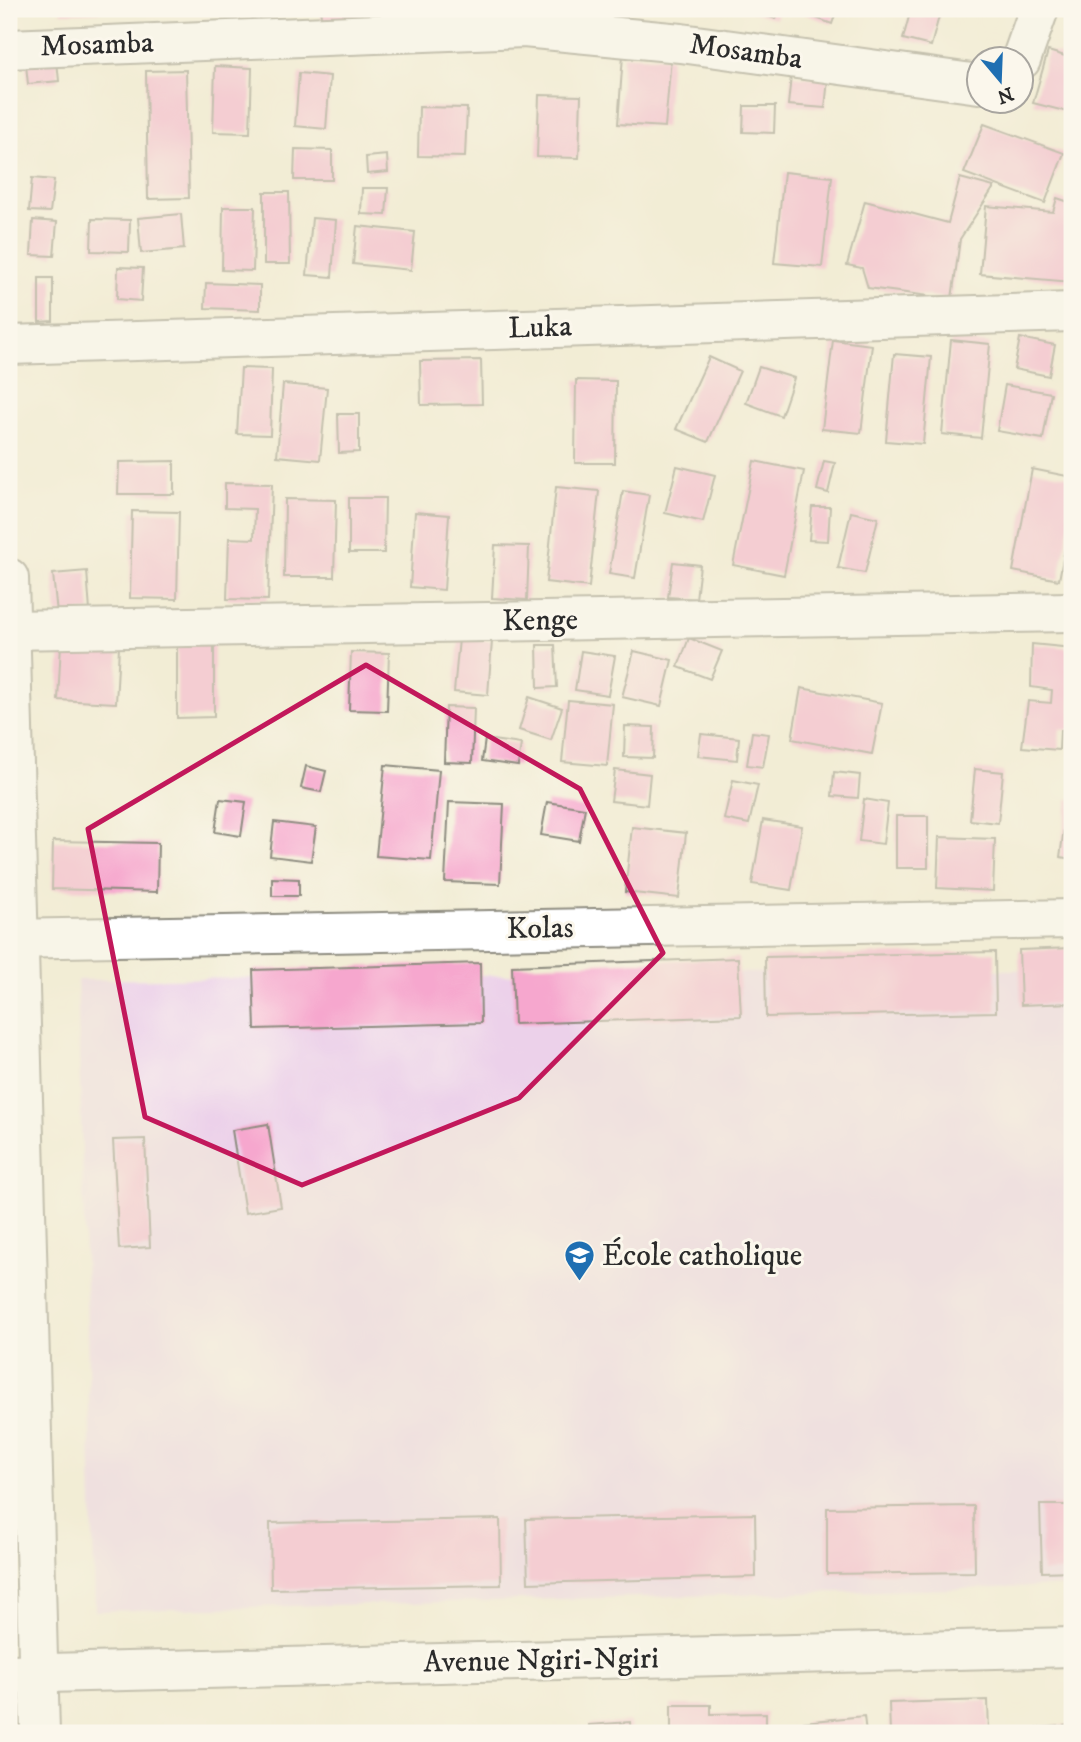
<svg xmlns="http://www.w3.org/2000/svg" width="1081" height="1742" font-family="'IM FELL DW Pica',serif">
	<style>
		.built { fill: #ecd1ea }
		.building { fill: #f6a7ce }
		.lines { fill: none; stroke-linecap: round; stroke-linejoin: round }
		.street-casing { stroke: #8e8c80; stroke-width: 42 }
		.secondary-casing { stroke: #8e8c80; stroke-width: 42 }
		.street { stroke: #fff; stroke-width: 38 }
		.secondary { stroke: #fff; stroke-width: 38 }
		.marked { fill: none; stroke: #c2185b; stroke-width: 5; stroke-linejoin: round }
		.labels { text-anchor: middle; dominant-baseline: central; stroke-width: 6; stroke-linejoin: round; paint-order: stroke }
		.street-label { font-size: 30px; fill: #2b2b2b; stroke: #fbf7ec }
		.poi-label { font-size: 30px; fill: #2b2b2b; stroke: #fbf7ec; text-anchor: start }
	</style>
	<rect width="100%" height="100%" fill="#fbf7ec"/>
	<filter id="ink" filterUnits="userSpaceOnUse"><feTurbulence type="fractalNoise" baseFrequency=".0143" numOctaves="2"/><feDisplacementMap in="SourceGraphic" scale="14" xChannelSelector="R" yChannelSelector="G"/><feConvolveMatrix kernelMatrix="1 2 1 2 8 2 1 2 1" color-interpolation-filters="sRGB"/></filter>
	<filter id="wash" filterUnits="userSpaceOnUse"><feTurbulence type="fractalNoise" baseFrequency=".00686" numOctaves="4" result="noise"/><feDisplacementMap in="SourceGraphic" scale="28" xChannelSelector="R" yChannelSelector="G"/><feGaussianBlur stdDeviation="1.57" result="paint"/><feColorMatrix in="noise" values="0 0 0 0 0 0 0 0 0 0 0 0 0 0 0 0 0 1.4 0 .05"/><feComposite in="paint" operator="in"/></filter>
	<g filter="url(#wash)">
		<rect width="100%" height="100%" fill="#f2edd6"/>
		<polygon class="built" points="1072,969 1072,1586 95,1611 77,980"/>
		<g id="blocks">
			<g class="building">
				<polygon points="61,9 100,9 100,12 61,13"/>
				<polygon points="320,9 361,9 362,18 322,23"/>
				<polygon points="744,9 779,9 776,19"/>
				<polygon points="798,9 837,9 832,24 797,11"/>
				<polygon points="911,9 941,9 931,46 903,39"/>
				<polygon points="1048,51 1072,58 1072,113 1033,103"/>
				<polygon points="623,55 671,58 665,127 618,124"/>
				<polygon points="57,61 59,81 28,84 26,65"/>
				<polygon points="215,66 252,68 250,133 213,132"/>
				<polygon points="186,70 189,198 148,199 146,71"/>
				<polygon points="299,73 330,76 326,129 295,126"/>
				<polygon points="791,76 828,79 825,108 788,105"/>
				<polygon points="539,95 581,96 579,158 537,157"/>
				<polygon points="744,106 775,106 774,133 743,132"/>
				<polygon points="419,107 467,108 465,157 418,156"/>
				<polygon points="984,124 1064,153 1045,203 964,173"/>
				<polygon points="295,149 332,150 332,180 294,180"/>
				<polygon points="387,155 388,172 367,174 366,157"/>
				<polygon points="784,172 832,177 822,267 774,263"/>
				<polygon points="32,178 54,180 50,212 29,211"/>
				<polygon points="960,178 994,187 960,239 952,299 868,288 862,268 847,265 865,201 948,223"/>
				<polygon points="362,188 388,188 386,215 361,214"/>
				<polygon points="264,192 289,192 290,264 264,264"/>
				<polygon points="1057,198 1072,203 1072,282 980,274 986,206 1053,212"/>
				<polygon points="223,207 255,207 253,271 222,270"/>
				<polygon points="181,214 184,249 141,253 138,218"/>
				<polygon points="312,218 336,220 332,277 307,275"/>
				<polygon points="92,219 130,220 129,252 91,251"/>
				<polygon points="33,220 57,222 54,256 31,255"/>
				<polygon points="357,226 415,232 411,270 353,264"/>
				<polygon points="118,267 143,268 141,301 117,299"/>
				<polygon points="39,278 53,278 53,321 39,322"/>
				<polygon points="206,283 260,285 260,310 205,308"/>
				<polygon points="1020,338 1055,345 1049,376 1014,369"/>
				<polygon points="833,340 872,345 861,433 822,429"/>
				<polygon points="951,340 990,344 981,438 942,434"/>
				<polygon points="894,354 931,357 923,444 886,441"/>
				<polygon points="709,357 740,371 708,442 676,429"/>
				<polygon points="481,360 482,404 421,405 420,361"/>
				<polygon points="759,367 794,378 781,416 746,403"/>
				<polygon points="241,368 272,369 270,435 237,434"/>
				<polygon points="576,380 616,381 615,463 575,463"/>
				<polygon points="283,384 327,388 320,460 277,456"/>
				<polygon points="1005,385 1051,393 1043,439 997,431"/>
				<polygon points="338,414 359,414 359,452 339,453"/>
				<polygon points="174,461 174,494 118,494 119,462"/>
				<polygon points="754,461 804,471 784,575 733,565"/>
				<polygon points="824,461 835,463 828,493 817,490"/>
				<polygon points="677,466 715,475 703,522 665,513"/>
				<polygon points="1032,469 1072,477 1072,511 1059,580 1013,571"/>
				<polygon points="225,483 272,484 268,600 227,599 229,538 254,539 255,509 225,508"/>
				<polygon points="556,487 599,491 589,587 546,582"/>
				<polygon points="623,491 649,495 635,578 609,574"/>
				<polygon points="349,498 385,498 384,553 349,553"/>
				<polygon points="285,499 336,500 334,577 284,577"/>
				<polygon points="812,507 830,507 828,541 809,540"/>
				<polygon points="132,511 179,512 177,599 130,598"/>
				<polygon points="415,512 449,515 444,590 410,587"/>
				<polygon points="851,512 878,518 865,573 838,568"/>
				<polygon points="495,545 529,546 527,600 492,598"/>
				<polygon points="673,562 700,565 696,599 668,597"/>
				<polygon points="87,571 90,611 57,614 53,574"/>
				<polygon points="689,638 722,651 710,679 678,667"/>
				<polygon points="459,639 492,641 488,695 454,692"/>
				<polygon points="61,644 119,647 116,703 58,700"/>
				<polygon points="177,644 214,644 214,717 177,718"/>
				<polygon points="1032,644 1072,648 1071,730 1060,730 1059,750 1022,747 1028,701 1051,703 1052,690 1031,687"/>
				<polygon points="537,645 555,645 557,687 538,688"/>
				<polygon points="581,651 615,656 608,695 575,690"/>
				<polygon points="634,651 672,660 661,706 622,697"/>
				<polygon points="351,652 389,653 387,711 349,710"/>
				<polygon points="801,688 882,703 872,754 792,739"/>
				<polygon points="529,697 562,708 551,740 519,730"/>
				<polygon points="568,700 613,704 607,766 562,762"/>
				<polygon points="446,707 474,708 472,763 444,762"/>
				<polygon points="625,726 654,727 653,758 624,757"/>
				<polygon points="752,732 769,734 763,767 747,765"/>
				<polygon points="701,734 739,738 737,760 698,756"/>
				<polygon points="485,739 521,744 518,766 482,761"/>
				<polygon points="385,765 439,770 431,860 376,856"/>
				<polygon points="306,766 326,771 321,792 301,788"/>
				<polygon points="975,769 1003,772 998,823 970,820"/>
				<polygon points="615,770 650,774 647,805 611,801"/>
				<polygon points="834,772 860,775 858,798 832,796"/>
				<polygon points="733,780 758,785 749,824 724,819"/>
				<polygon points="220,799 246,802 241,836 215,832"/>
				<polygon points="864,799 888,803 883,844 859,841"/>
				<polygon points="1068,799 1072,799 1072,859 1060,857"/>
				<polygon points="449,802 504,804 500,884 445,882"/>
				<polygon points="547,802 585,808 579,841 541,835"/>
				<rect x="896" y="816" width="32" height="52"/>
				<polygon points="763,820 802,826 791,890 752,884"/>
				<polygon points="274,822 316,827 311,861 270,856"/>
				<polygon points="632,827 686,833 679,898 625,892"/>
				<polygon points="939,837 995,839 993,891 937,888"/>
				<polygon points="53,841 158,843 157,892 52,889"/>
				<polygon points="272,878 299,879 299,896 272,896"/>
				<polygon points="1072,948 1072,1003 1021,1005 1019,950"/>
				<polygon points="995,952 996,1012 766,1017 765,957"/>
				<polygon points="738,958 741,1016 514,1024 512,966"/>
				<polygon points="480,963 481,1023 255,1029 253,970"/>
				<polygon points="268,1124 281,1207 245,1213 232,1130"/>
				<polygon points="145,1139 150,1247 119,1249 113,1140"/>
				<polygon points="1040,1505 1072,1505 1072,1571 1042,1572"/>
				<polygon points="974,1506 975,1572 827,1574 827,1508"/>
				<polygon points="755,1514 756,1577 528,1583 526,1519"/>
				<polygon points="500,1519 501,1585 271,1589 270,1523"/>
				<polygon points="988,1700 989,1733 890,1733 889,1703"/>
				<polygon points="671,1705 711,1705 711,1714 766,1713 766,1733 671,1733"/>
				<polygon points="864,1716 866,1733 806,1733 804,1722"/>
				<polygon points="630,1722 631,1733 589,1733 589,1725"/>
				<polygon points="1072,1725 1072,1733 1002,1733 1002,1731"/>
				<polygon points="426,1730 426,1733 392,1733 392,1731"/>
			</g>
		</g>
	</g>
	<g filter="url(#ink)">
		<use href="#blocks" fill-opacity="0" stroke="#8e8c80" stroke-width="2"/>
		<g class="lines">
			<defs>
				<g id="street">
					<polyline points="9,49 524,28 681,43 979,84"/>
					<polyline points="1021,60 1039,9"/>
					<polyline points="9,345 1072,312"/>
					<polyline points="9,578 40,1733"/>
					<polyline points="9,630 1072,612"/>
					<polyline points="9,939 1072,919"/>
				</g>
				<polyline id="secondary" points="9,1674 1072,1647"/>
			</defs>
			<use href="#street" class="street-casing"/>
			<use href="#secondary" class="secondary-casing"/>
			<use href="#street" class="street"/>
			<use href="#secondary" class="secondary"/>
		</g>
	</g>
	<path d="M0 0H1081V1742H0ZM366,665L580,789L663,953L519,1098L302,1185L145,1117L88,829Z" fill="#f2edd6" fill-opacity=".55" fill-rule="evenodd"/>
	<path class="marked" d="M366,665L580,789L663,953L519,1098L302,1185L145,1117L88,829Z"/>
	<defs>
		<symbol id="school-pin" viewBox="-11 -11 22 30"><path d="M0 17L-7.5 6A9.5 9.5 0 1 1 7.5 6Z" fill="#1f6fb2" stroke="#fbf7ec"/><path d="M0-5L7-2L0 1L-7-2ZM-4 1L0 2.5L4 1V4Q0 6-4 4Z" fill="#fff"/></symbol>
	</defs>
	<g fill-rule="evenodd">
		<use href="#school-pin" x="562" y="1238" width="35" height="47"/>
	</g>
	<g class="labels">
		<g class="street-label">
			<text transform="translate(97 45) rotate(-2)">Mosamba</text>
			<text transform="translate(746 52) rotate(8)">Mosamba</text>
			<text transform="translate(540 328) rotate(-2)">Luka</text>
			<text transform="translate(540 621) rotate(-1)">Kenge</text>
			<text transform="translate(540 929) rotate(-1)">Kolas</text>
			<text transform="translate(541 1661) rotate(-1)">Avenue Ngiri-Ngiri</text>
		</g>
		<g class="poi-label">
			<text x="602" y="1256">École catholique</text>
		</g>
	</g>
	<rect width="1081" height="1742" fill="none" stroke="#fbf7ec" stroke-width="35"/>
	<g transform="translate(1000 80) rotate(161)"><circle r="33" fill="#fbf7ec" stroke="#a8a59f" stroke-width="2"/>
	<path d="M0-5L12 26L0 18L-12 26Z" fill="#1f6fb2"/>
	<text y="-10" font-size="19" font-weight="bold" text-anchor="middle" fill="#2b2b2b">N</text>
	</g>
</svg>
